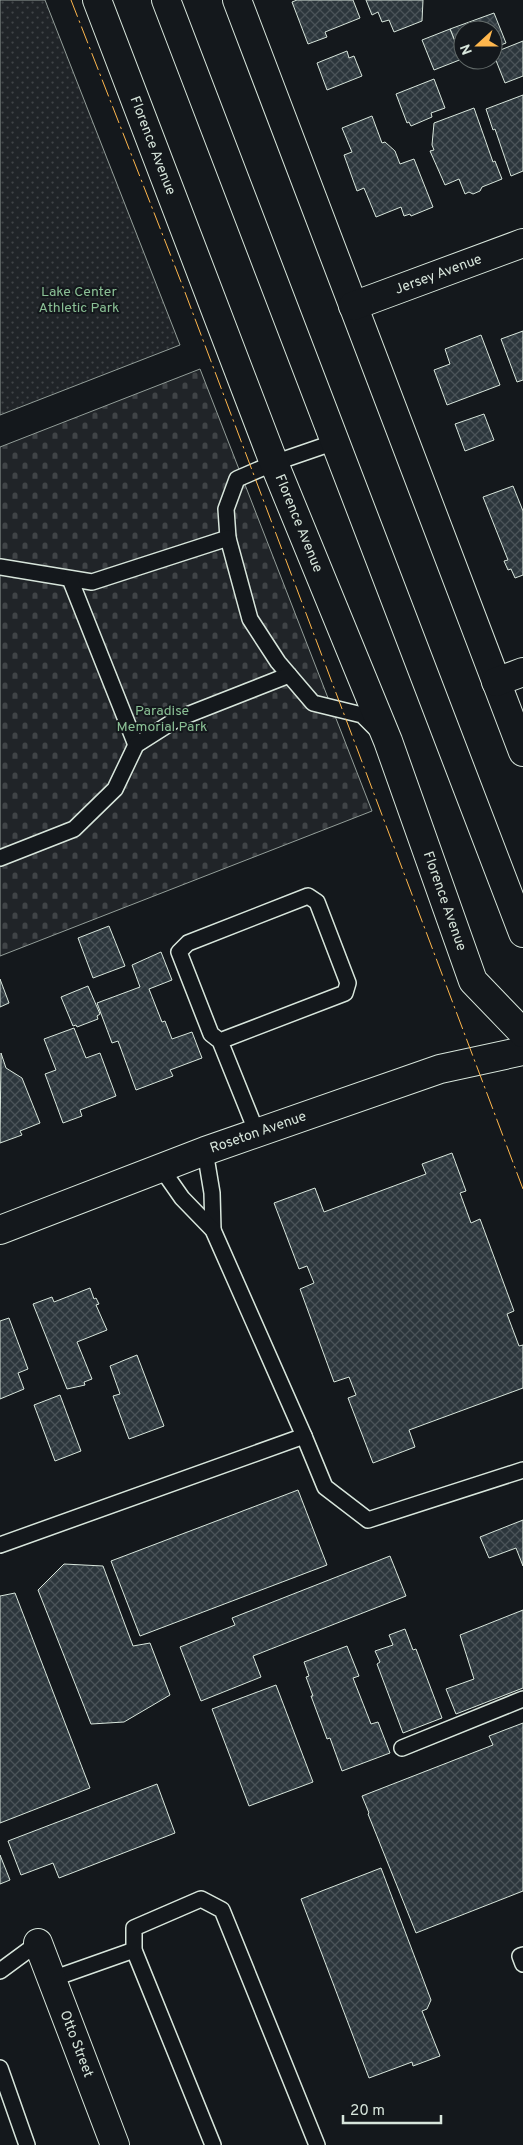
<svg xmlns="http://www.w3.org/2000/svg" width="523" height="2145" font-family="Overpass,sans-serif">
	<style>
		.green { fill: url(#green-dots); stroke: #939e99 }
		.cemetery { fill: url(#cemetery-stones); stroke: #939e99 }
		.building { fill: url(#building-cross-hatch); stroke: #d8e6dc }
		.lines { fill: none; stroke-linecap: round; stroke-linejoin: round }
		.service-casing { stroke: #d8e6dc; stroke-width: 18 }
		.minor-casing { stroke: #d8e6dc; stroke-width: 30 }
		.primary-casing { stroke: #d8e6dc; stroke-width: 30 }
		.service { stroke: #14181c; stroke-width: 15 }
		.minor { stroke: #14181c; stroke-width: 28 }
		.primary { stroke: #14181c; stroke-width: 28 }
		.power { stroke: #ffb74d; stroke-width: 1; stroke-dasharray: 18 4 2.5 4; stroke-linecap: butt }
		.labels { text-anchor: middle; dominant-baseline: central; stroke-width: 4; stroke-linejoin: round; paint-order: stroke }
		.street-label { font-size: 14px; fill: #d8e6dc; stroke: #14181c }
		.park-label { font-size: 14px; fill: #8ac095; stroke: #14181c }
	</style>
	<defs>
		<pattern id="green-dots" width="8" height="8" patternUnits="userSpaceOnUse" patternTransform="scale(1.25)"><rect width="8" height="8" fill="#202428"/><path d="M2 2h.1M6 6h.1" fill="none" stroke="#404447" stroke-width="1.8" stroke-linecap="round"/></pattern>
		<pattern id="cemetery-stones" width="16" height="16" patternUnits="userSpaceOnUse" patternTransform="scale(1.25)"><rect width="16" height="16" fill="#202428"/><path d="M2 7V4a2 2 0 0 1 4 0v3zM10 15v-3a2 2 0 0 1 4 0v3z" fill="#404447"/></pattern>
		<pattern id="building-cross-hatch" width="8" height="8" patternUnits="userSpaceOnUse" patternTransform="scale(1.25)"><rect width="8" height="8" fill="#2c363c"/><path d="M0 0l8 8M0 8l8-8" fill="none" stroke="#4a5358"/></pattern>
	</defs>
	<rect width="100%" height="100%" fill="#14181c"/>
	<polygon class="green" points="0,0 45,0 180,345 0,415"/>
	<polygon class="cemetery" points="200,369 372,811 0,956 0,447"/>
	<g class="building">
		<polygon points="297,0 353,0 360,18 325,32 327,37 308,44 292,2"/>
		<polygon points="366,0 423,0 422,21 394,32 389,20 382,22 378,12 372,15"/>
		<polygon points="494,13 506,43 493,48 493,30 463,30 462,59 450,29"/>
		<polygon points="450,29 462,59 434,70 422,40"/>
		<polygon points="523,41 523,76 505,83 493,53"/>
		<polygon points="347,51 349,58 354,56 362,76 327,90 317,63"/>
		<polygon points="434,79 445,108 431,113 432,117 411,126 409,122 407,123 396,94"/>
		<polygon points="523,95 523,171 511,176 495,129 493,130 486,109"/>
		<polygon points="474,108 493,162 495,161 502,179 482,187 480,191 473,194 469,192 465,194 459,179 445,185 430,151 434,150 432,145 434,123"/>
		<polygon points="372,116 382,143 385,142 395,151 400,164 414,159 433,207 411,216 410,214 404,216 401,207 376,217 364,188 357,191 344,155 352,152 342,128"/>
		<polygon points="523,331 523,380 517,382 501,339"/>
		<polygon points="481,335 500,385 447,405 434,370 450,364 445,349"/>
		<polygon points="484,414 494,440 465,451 455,424"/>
		<polygon points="513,486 523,511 523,575 515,578 511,569 508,570 504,561 508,560 483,497"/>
		<polygon points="109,926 125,966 93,978 78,938"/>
		<polygon points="161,952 172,980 149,989 162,1022 165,1021 172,1039 192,1032 202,1058 170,1070 173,1076 136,1090 118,1041 112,1043 97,1003 140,987 132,965"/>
		<polygon points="0,979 9,1003 0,1007"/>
		<polygon points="88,986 100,1014 97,1016 98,1019 77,1027 76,1025 73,1026 61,997"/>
		<polygon points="74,1028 86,1058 100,1053 116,1096 80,1110 82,1116 63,1123 45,1074 56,1070 44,1039"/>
		<polygon points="1,1053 6,1068 22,1078 40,1123 20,1131 22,1135 0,1143"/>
		<polygon points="452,1153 466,1191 460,1193 471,1223 480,1219 514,1311 507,1314 519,1346 523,1345 523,1388 409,1430 415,1447 373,1463 348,1398 356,1395 349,1377 334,1382 300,1289 314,1283 307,1266 299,1269 274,1203 315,1188 324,1212 426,1174 422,1164"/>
		<polygon points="90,1288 94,1299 96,1298 99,1304 96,1305 107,1330 77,1342 92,1379 84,1382 85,1385 67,1389 33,1304 52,1297 54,1302"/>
		<polygon points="9,1318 28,1369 18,1373 24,1389 0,1399 0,1321"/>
		<polygon points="137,1355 164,1426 129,1439 113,1396 120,1394 110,1366"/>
		<polygon points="60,1395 81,1451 55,1461 34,1405"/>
		<polygon points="298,1490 327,1565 140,1636 111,1561"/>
		<polygon points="523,1520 523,1566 516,1548 489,1558 480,1537"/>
		<polygon points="390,1556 406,1596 253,1656 261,1677 201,1701 180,1647 235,1625 232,1618"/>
		<polygon points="64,1564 103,1566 133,1646 150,1643 170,1695 124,1722 91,1724 38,1590"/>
		<polygon points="15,1593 90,1788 0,1823 0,1596"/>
		<polygon points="523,1610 523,1688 456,1714 446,1689 474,1679 460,1635"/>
		<polygon points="405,1629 413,1650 416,1649 442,1718 403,1733 377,1664 380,1662 375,1651 393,1645 389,1635"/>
		<polygon points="347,1646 359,1676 353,1678 371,1724 378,1722 390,1753 342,1771 330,1738 327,1739 311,1696 313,1696 306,1677 309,1676 304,1662"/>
		<polygon points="276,1685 313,1782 249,1806 212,1709"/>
		<polygon points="523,1723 523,1891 416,1933 368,1814 369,1813 362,1796 493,1745 489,1736"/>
		<polygon points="157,1784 175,1833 59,1878 53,1863 21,1875 8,1841"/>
		<polygon points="0,1855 10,1880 0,1884"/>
		<polygon points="381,1868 431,2000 427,2009 422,2011 440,2056 413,2066 412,2062 369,2078 301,1899"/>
	</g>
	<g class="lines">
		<defs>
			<g id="service">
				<polyline points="335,442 274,463 237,479 226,509 228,538 250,619 278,662 313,703 362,715 377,730"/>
				<polyline points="0,567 92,582 228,538"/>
				<polyline points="70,579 136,745"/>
				<polyline points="0,858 74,829 115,789 136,745 177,719 289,675"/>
				<polyline points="220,1041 345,993 348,983 317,902 308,896 188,943 179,952 211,1034 220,1041 257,1133"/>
				<polyline points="205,1151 212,1193 213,1230"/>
				<polyline points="161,1168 182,1198 213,1230 304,1436"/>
				<polyline points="0,1545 304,1436 325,1487 368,1520 523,1470"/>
				<polyline points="402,1748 523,1699"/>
				<polyline points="523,1955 520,1956 523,1964"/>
				<polyline points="0,1971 38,1943"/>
				<polyline points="52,1979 134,1950"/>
				<polyline points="0,2068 27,2145"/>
				<polyline points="213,2145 134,1950 134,1928 201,1899 222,1910 317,2145"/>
			</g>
			<g id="minor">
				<polyline points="237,0 523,752"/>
				<path id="s1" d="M353,306L523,243"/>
				<polyline points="496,682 523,672"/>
				<path id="s2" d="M0,1230L205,1151L440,1069L523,1051"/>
				<path id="s3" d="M38,1943L115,2145"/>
			</g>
			<g id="primary">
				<path id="s4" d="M97,0L274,463L388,741L473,981L523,1033"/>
				<polyline points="166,0 523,933"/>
			</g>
		</defs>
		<use href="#service" class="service-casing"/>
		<use href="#minor" class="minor-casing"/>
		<use href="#primary" class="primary-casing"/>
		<use href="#service" class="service"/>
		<use href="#minor" class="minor"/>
		<use href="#primary" class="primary"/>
		<polyline class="power" points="71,0 183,287 523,1189"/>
	</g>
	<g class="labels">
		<g class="street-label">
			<text stroke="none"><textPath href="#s4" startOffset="156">Florence Avenue</textPath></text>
			<text stroke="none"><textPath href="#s1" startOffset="91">Jersey Avenue</textPath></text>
			<text stroke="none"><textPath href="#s4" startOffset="561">Florence Avenue</textPath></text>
			<text stroke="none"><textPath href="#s4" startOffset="966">Florence Avenue</textPath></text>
			<text stroke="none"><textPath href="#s2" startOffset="276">Roseton Avenue</textPath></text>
			<text stroke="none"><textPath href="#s3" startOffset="108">Otto Street</textPath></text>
		</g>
		<g class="park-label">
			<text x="79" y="292">Lake Center<tspan x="79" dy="16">Athletic Park</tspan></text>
			<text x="162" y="711">Paradise<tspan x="162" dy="16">Memorial Park</tspan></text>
		</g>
	</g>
	<g transform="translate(478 45) rotate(249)"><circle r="24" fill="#14181c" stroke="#626a69"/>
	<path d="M0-4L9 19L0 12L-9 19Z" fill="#ffb74d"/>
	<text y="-8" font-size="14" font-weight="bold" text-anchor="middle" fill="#d8e6dc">N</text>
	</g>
	<path d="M343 2115v8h98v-8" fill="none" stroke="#d8e6dc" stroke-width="2.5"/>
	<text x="350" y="2115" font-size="15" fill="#d8e6dc" stroke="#14181c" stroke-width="4" paint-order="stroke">20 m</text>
</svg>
